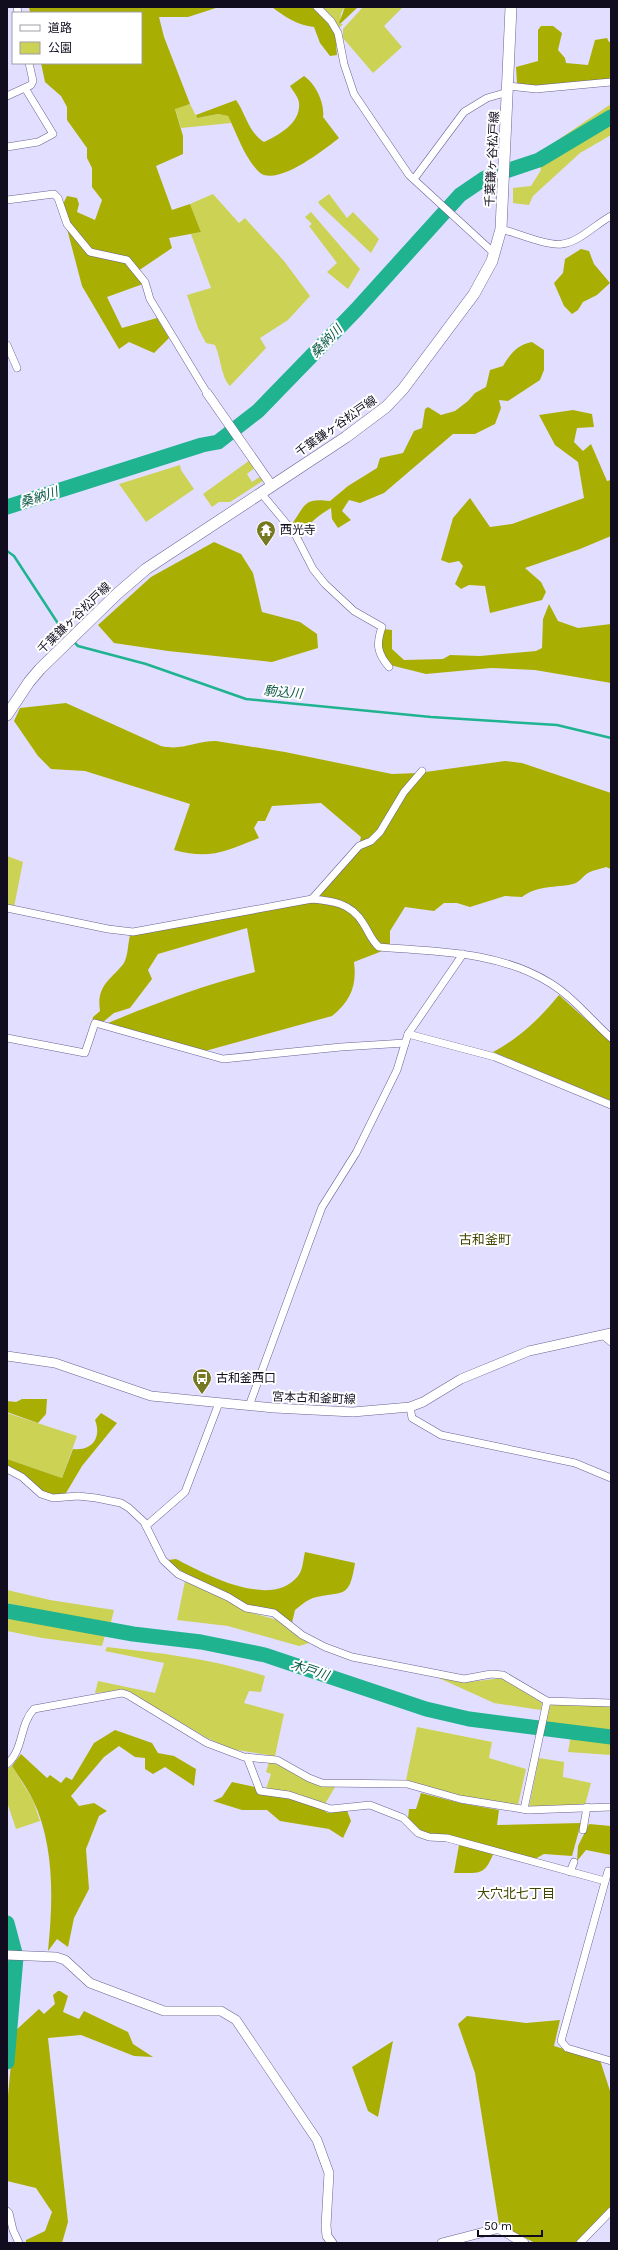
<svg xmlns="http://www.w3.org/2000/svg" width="618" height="2250" font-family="Karla,'Noto Sans JP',sans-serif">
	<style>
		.green { fill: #ccd253 }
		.forest { fill: #a9ae03 }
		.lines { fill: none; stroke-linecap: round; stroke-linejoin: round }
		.stream { stroke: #1fb390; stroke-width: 2.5 }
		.river { stroke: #1fb390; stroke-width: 15 }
		.minor-casing { stroke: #6a6291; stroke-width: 8 }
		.tertiary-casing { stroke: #6a6291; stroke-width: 10 }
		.primary-casing { stroke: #6a6291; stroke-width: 12 }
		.minor { stroke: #fff; stroke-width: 7 }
		.tertiary { stroke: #fff; stroke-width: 9 }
		.primary { stroke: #fff; stroke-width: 11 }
		.labels { text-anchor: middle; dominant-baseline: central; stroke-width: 4; stroke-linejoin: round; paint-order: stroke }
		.street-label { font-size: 12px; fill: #110d1f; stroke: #fff }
		.poi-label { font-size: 12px; fill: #110d1f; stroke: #fff; text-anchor: start }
		.water-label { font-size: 13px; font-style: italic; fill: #0a5745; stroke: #fff }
		.neighbourhood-label { font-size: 13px; fill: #434505; stroke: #fff }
	</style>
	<rect width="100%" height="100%" fill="#e2deff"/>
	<g class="green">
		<polygon points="319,7 345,7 341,13 340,24 343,24 339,28"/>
		<polygon points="363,7 403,7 384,26 402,47 373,73 343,38 343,29"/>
		<polygon points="190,104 197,118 218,114 228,116 231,123 181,128 175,108"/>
		<polygon points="611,104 611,135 580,153 533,196 529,205 513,203 513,188 531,186 541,170 539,160 540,152"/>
		<path d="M213,194L239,223L245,218L284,261L310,296L288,320L260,338L266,348L230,386C221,377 221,358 215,345L206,343L198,328L187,295L211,288L191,234L201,232L190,204Z"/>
		<polygon points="329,194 347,218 353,212 379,239 371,253 320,205 318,202"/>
		<polygon points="311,212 360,269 348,289 327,272 337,263 309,226 312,224 305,217"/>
		<polygon points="250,460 256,467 247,474 252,482 261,476 264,480 230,502 219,502 212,507 203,494"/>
		<polygon points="180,465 181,470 194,489 146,522 119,484"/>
		<polygon points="7,856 23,862 14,907 7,906"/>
		<polygon points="7,1413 77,1436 62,1478 7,1459"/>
		<polygon points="185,1581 226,1600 245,1611 281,1621 309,1643 299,1646 228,1626 177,1620"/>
		<polygon points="7,1590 50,1600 114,1610 110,1626 7,1603"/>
		<polygon points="7,1610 106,1632 102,1646 42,1638 7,1631"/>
		<path d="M107,1647C161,1653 213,1659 265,1676L261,1692L249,1691L244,1703L284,1714L275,1756L231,1749L207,1738L126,1690L95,1693L98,1681L155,1693L164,1663L105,1651Z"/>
		<polygon points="430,1674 469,1682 502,1678 512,1683 542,1703 541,1710 494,1703"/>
		<polygon points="553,1703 611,1706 611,1735 545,1726 550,1706"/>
		<polygon points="417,1727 492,1742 489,1758 526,1769 518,1805 460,1797 406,1780"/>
		<polygon points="571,1735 611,1740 611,1755 568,1752"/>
		<polygon points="539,1758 564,1762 563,1777 591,1783 585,1805 529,1807"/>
		<path d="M269,1762C292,1768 311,1783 335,1787L325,1804L266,1789L271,1774L266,1772Z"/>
		<polygon points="12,1766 33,1800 40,1821 16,1829 7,1802 7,1769"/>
	</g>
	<g class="forest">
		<polygon points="29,7 219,7 188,17 159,17 164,37 190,104 175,109 183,136 183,154 156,166 172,210 190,204 201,232 169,238 172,248 138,271 127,257 91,250 70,223 63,204 67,196 77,198 79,204 77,212 95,220 102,200 92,187 92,168 87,158 87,148 67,120 67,107 61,96 45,82 41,63 141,63 141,13 30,13"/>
		<path d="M272,7H314L335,32L337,55L330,56L320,43L314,27C297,25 285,17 272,7Z"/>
		<polygon points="345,7 358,7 340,24 339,23"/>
		<polygon points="541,26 553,26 562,33 558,50 565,58 566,63 588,65 595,40 607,38 609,42 611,42 611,79 536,87 517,83 516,67 538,61 538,30"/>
		<path d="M304,76C316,84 325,104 323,117L339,138C325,149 276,188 259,172C244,157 237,134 228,116L218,114L197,118L196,115L236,100C246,114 248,132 264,142C279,135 301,123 299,103C299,98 293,91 290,86Z"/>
		<polygon points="66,225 82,245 126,262 143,284 107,297 122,328 157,318 169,338 154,353 129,342 119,349 82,286"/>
		<polygon points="581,249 589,251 594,264 610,283 597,295 583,302 578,310 572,314 564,306 554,283 563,273 565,259"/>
		<path d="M532,342L544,350V370L540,380L508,401L499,400L501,408L495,424L475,434H453L384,493L360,503L349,500L342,511L351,520L338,528L332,519L331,508C319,515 306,524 302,538L292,524C306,504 304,498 330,501L348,486L377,468L380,458L403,453L414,431L422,428L425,409L428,407L441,415L455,411L468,401L475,393L486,387L490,370L503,366C511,353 517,345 532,342Z"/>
		<polygon points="573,410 592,414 594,427 577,428 574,442 583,451 591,444 607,481 611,480 611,536 580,549 525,568 541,582 546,592 542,600 490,613 485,586 469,585 461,589 455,584 463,566 459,561 449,563 441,560 453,518 470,498 490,527 512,524 584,498 578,462 555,445 539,415"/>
		<polygon points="214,542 241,554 253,573 262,612 300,622 317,634 318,648 272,662 168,651 114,643 98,625 151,577"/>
		<polygon points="549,604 558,621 578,628 611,624 611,683 535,670 491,668 426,674 390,665 382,656 380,639 383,629 392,630 392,649 404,660 443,659 450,655 480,656 536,651 542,648 543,619"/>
		<path d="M66,703L161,746C183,751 194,741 216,741L285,752L392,774L418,773L505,761L522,763L611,793V869L606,867C601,869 593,870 588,873C583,876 579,883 573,884C556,888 537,885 522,897L505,896L470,907L457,903H444L434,911L405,907L390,931V948L354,962C357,985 351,1001 332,1016L205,1051L108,1023C156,1003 204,985 255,972L247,928L158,954L148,970L152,979L130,1008L114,1013L103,1022L92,1024L93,1017L100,1011C96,985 111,980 124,963C128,956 128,943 130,935L312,902L359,844L361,837L321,803L272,806L265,821H258L254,828L259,838C225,851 211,860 174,850L190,804L85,771L51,769L38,756L14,721L20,708Z"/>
		<path d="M559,995L611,1042V1101L493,1052C522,1036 538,1020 559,995Z"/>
		<polygon points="22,1399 47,1399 46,1414 38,1423 7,1412 7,1401 16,1402"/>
		<path d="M101,1413L117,1423L82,1466L66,1493L54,1497L40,1493L7,1468V1459L62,1478L73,1449C92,1451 102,1438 95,1420Z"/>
		<path d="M305,1552L355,1563C349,1601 343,1590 313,1598C307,1600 300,1606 295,1610L292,1623C278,1610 264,1611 247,1605C240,1602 234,1596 226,1592C205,1583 185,1577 168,1560L176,1559C205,1574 271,1610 298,1576C303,1570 303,1560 305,1552Z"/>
		<path d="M115,1730L152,1743L158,1753L174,1756L196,1769L194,1786L165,1767L153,1774L145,1769V1758L135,1757L119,1746L104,1757L71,1796L79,1806L94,1803L107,1811L99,1816L86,1849L89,1889L74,1918L68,1947L57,1939L48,1951C53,1902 55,1846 33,1800C27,1788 19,1777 12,1766L21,1754L47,1778L50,1775L61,1783L66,1777L72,1780L94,1743Z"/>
		<path d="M232,1782L255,1787L259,1795C282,1794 309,1799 328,1813L346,1808L351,1821L343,1838L329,1829L280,1821L267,1810H242L213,1801L222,1797Z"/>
		<path d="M421,1793L460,1803L499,1810L497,1825L581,1823L572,1856L544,1854L533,1860L495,1849C485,1876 482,1873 454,1873L459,1845L419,1831L408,1819L409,1809H416Z"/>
		<polygon points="589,1824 611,1826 611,1855 586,1850 577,1861 578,1846"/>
		<polygon points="58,1991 60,1991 68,1996 63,2012 79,2019 84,2011 128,2032 133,2044 153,2057 134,2056 81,2035 48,2038 68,2222 62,2243 26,2243 26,2240 45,2231 52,2212 36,2188 7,2181 7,2106 14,2032 39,2009 44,2014 55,2004 53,1995"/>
		<polygon points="467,2016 526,2023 560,2020 554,2046 600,2060 611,2094 611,2206 576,2243 535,2243 499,2224 475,2073 458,2024"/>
		<polygon points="393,2041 378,2117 368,2111 352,2067"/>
	</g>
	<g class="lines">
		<g class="stream">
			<polyline points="7,551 14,556 59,625 70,637"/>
			<polyline points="73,641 78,646 146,664 246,699 431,717 557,725 611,738"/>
		</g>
		<g class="river">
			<polyline points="7,507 202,445 218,442 258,411 356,310 460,195 485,178 539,160 611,117"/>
			<polyline points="7,1611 133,1634 201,1642 265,1655 426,1709 469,1719 611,1737"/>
			<polyline points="7,1923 16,1957 7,2062"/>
		</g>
		<defs>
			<g id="minor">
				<polyline points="17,7 18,13"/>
				<polyline points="317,7 331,21 338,33 344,64 354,94 409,175 495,254"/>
				<polyline points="508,86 536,89 611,82"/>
				<polyline points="7,96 31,85 33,81 29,63"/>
				<polyline points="7,147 38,142 53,134 25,88"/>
				<polyline points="414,179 464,112 487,98 508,92"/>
				<polyline points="7,200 54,194 58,198 67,224 90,252 127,260 145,282 150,299 207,393"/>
				<path d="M501,229C518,233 546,246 562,244C579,242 596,224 611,216"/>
				<polyline points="7,345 17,368"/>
				<path d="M261,493L295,534L313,569L325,584L354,611L382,627C376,644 377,653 389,667"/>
				<polyline points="312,899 359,846 371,841 380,832 404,792 422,771"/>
				<path d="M7,908L108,929L133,932L312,899C333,901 351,903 363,923C369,932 371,940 379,947C436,952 499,951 550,983C573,997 591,1020 611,1038"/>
				<polyline points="408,1034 495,1057 611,1105"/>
				<polyline points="7,1038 85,1053 95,1023 223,1059 341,1047 405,1043"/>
				<polyline points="603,1335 611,1342"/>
				<polyline points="249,1406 322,1207 356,1153 397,1070 408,1034 463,954"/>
				<polyline points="410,1407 412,1418 441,1435 575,1463 611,1478"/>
				<polyline points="7,1469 22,1477 41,1494 53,1498 78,1496 96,1498 121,1503 129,1508 144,1522 163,1560 178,1574 228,1597 246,1608 274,1613 302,1635 325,1647 352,1657 464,1679 491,1674 503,1675 547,1701 611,1703"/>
				<polyline points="146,1526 185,1492 219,1403"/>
				<polyline points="247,1757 260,1791 289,1795 331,1809 370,1805 403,1818 418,1833 429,1837 447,1838 605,1881"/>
				<path d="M7,1764C24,1750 19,1725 34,1709L122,1693L128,1695L207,1743L244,1757L277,1760L309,1778L322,1783L407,1784L460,1799L528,1810L611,1807"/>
				<polyline points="524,1809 547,1701"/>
				<polyline points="583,1830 587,1807"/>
				<polyline points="570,1872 574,1862"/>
				<polyline points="611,1872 608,1871 561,2041 567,2048 611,2061"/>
				<polyline points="7,2211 9,2213 13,2230 19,2243"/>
				<polyline points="580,2243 611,2211"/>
			</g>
			<g id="tertiary">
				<polyline points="207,393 272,486"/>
				<polyline points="7,1356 55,1363 151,1396 274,1408 353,1412 410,1407 423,1402 461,1379 529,1351 611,1333"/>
				<polyline points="7,1955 56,1957 65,1960 90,1983 164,2011 221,2011 236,2020 317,2140 329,2173 326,2226 327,2236 332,2243"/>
				<polyline points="442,2243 496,2229 500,2229 524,2243"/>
			</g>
			<polyline id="primary" points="7,715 29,682 40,669 117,594 146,569 346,437 386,407 403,389 474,294 492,261 501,229 511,7"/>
		</defs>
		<use href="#minor" class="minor-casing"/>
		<use href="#tertiary" class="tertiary-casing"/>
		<use href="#primary" class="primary-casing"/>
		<use href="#minor" class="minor"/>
		<use href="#tertiary" class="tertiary"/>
		<use href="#primary" class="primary"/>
	</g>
	<defs>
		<symbol id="temple-pin" viewBox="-11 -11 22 30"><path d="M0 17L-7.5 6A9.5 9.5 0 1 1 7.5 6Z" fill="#767922" stroke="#fff"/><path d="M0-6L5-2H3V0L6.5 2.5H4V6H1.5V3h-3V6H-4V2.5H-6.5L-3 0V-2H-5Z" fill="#fff"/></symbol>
		<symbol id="bus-pin" viewBox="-11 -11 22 30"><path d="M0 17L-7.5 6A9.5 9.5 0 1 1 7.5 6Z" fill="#767922" stroke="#fff"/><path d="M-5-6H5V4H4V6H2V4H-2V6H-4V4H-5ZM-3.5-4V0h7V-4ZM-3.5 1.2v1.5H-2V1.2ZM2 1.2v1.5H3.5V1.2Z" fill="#fff"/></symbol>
	</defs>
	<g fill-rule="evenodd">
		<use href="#temple-pin" x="255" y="519" width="22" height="30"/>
		<use href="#bus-pin" x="191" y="1367" width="22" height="30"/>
	</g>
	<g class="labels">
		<g class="street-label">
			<text transform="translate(492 159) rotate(-87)">千葉鎌ヶ谷松戸線</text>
			<text transform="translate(336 426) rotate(-35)">千葉鎌ヶ谷松戸線</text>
			<text transform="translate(74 618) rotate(-44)">千葉鎌ヶ谷松戸線</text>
			<text transform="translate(314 1398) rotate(2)">宮本古和釜町線</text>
		</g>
		<g class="poi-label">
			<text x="280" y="530">西光寺</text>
			<text x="216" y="1378">古和釜西口</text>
		</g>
		<g class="water-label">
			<text transform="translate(326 341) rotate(-46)">桑納川</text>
			<text transform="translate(39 497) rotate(-18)">桑納川</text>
			<text transform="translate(283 692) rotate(5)">駒込川</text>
			<text transform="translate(310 1670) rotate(18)">木戸川</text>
		</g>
		<g class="neighbourhood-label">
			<text x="485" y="1239">古和釜町</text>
			<text x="516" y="1893">大穴北七丁目</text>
		</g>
	</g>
	<rect width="618" height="2250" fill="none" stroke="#110d1f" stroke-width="16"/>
	<rect x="12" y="12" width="130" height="52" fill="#ffffff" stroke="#a09ea5"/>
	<rect x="20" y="25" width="20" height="6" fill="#ffffff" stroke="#a09ea5"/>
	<text x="48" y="32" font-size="12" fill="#110d1f">道路</text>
	<rect x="20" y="42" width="20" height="12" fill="#ccd253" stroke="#a09ea5"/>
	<text x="48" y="52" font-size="12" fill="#110d1f">公園</text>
	<path d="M478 2230v6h64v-6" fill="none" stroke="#110d1f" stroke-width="2"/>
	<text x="484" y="2230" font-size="12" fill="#110d1f" stroke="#ffffff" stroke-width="3" paint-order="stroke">50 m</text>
</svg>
